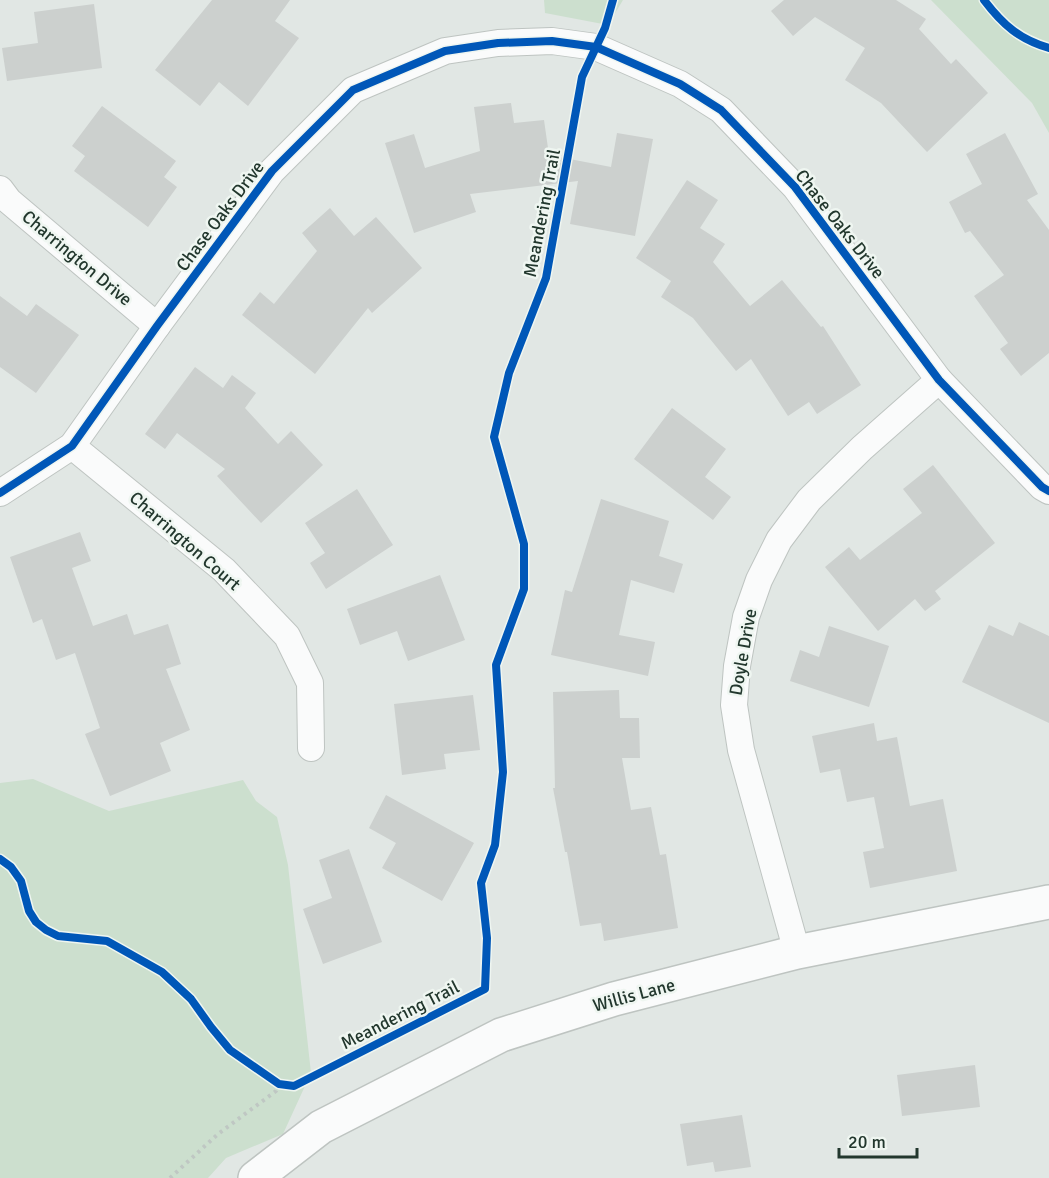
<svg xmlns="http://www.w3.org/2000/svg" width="1049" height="1178" font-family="Signika,sans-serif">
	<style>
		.green { fill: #ccdfce }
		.building { fill: #ccd0ce }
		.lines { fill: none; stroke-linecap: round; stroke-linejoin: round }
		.street-casing { stroke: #bec4c1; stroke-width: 28 }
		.secondary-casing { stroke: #bec4c1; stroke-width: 36 }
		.path { stroke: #bfc7c3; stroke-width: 4; stroke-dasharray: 3 4.5; stroke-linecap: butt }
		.street { stroke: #fafbfb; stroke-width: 26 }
		.secondary { stroke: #fafbfb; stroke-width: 33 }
		.cycleway-casing { stroke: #eff6f1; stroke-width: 11 }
		.cycleway { stroke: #0057b8; stroke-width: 8 }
		.labels { text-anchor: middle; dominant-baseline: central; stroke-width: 5; stroke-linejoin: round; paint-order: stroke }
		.street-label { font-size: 18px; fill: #22372d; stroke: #eff6f1 }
	</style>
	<rect width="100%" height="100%" fill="#e1e7e4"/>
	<g class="green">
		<polygon points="544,0 623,0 608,25 545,13"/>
		<polygon points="931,0 1049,0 1049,133 1032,103"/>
		<polygon points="33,779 109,811 243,780 256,801 277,817 288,865 311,1073 283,1134 226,1158 208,1178 0,1178 0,783"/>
	</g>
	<g class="building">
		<polygon points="212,0 290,0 275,21 299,38 248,106 219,82 200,106 155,70"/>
		<polygon points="784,0 896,0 926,19 919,29 951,64 956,59 988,93 927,152 881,103 845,80 865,48 815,17 793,36 771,11"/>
		<polygon points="94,4 102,68 7,81 2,48 38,43 34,12"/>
		<polygon points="511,103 514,123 544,120 549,155 611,167 617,133 653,139 635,236 570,224 578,181 470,194 476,212 414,233 385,143 414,134 425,168 480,151 474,107"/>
		<polygon points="102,106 176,161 164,177 177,187 148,227 74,171 85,156 72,146"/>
		<polygon points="1005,133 1038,194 1027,200 1049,230 1049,353 1021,376 1000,349 1008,343 974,296 1004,275 970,231 965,233 949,202 982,184 966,154"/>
		<polygon points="687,180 718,200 700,228 725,244 713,262 750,306 782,280 821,327 823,326 861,385 817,414 809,402 788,416 751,359 736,371 693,318 661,297 671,281 636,258"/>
		<polygon points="330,208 354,236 376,217 422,268 372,313 368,308 315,374 242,315 260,292 274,304 317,251 302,233"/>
		<polygon points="0,296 27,316 36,304 79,335 36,393 0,367"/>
		<polygon points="195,367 223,388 232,375 256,393 245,408 278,444 291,431 323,465 261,523 217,476 225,469 177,433 165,449 145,434"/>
		<polygon points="672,408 726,449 705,477 731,497 713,520 634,459"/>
		<polygon points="933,465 995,543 935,591 941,599 925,611 915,599 878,631 825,567 849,547 860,560 922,513 903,489"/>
		<polygon points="357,489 393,545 326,589 310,563 325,553 305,523"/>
		<polygon points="601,499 669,521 659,556 683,564 674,593 631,580 619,635 655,642 648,676 551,655 565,590 572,592"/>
		<polygon points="80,532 91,561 72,568 93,626 127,614 134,635 168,624 181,664 166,669 190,730 160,743 171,771 110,796 85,734 100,728 75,653 56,660 42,619 33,623 10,557"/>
		<polygon points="440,575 465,640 408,661 397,631 360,645 347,609"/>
		<polygon points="1019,622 1049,636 1049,723 962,682 989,625 1013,636"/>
		<polygon points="829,626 889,646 869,707 790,681 800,650 819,657"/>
		<polygon points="619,690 620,718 639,718 640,758 622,758 631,810 651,807 660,855 666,854 678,928 604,941 601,923 580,926 567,852 565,852 553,788 555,788 553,692"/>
		<polygon points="473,695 480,750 444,754 446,769 402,775 394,704"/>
		<polygon points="874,723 877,741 897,737 910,806 943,799 957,871 870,888 863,852 884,848 874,797 847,802 840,769 820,773 812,736"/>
		<polygon points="386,795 474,843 442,901 382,868 396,843 369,828"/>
		<polygon points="349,849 382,942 323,964 303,909 332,898 319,860"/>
		<polygon points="975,1065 980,1107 902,1116 897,1075"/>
		<polygon points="742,1115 751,1167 715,1172 713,1162 687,1166 680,1124"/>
	</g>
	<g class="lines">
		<defs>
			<g id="street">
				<polyline points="0,189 9,201 157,326"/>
				<polyline points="72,446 224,570 287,636 310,683 311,748"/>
				<polyline points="0,493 72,446 157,326 272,171 353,90 445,51 498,43 552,41 596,47 680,84 721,110 795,187 939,380 1042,487 1049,491"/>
				<polyline points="797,952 741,750 734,705 737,666 746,617 759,580 779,540 809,500 862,448 939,380"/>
			</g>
			<polyline id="secondary" points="255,1178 321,1127 501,1035 614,999 797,952 1049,902"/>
		</defs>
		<use href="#street" class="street-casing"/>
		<use href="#secondary" class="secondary-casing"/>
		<g class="path">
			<path d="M984,0C1003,25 1019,39 1049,48"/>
			<polyline points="170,1178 218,1134 276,1091 279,1084"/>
		</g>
		<use href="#street" class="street"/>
		<use href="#secondary" class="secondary"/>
		<defs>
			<g id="cycleway">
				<path d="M984,0C1003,25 1019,39 1049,48"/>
				<polyline points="0,493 72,446 157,326 272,171 353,90 445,51 498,43 552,41 596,47 680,84 721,110 795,187 939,380 1042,487 1049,491"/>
				<polyline points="0,859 11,867 21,881 29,911 36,922 46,930 58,936 107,941 162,972 191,999 211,1027 230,1050 279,1084 294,1086 485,989 487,938 481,883 495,845 503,772 496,665 524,589 524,544 494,437 509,373 546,278 582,77 605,28 613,0"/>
			</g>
		</defs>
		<use href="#cycleway" class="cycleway-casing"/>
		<use href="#cycleway" class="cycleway"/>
	</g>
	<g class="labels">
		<g class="street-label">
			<text transform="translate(542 213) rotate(-79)">Meandering Trail</text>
			<text transform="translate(220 216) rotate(-53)">Chase Oaks Drive</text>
			<text transform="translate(840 224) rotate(52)">Chase Oaks Drive</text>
			<text transform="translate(77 258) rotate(40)">Charrington Drive</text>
			<text transform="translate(185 541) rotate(41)">Charrington Court</text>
			<text transform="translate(743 652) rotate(-80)">Doyle Drive</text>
			<text transform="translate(634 995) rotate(-15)">Willis Lane</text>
			<text transform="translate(400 1015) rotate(-27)">Meandering Trail</text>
		</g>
	</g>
	<path d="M839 1148v9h78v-9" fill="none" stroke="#22372d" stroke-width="3"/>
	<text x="848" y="1148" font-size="18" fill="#22372d" stroke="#eff6f1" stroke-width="4.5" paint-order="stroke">20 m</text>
</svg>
